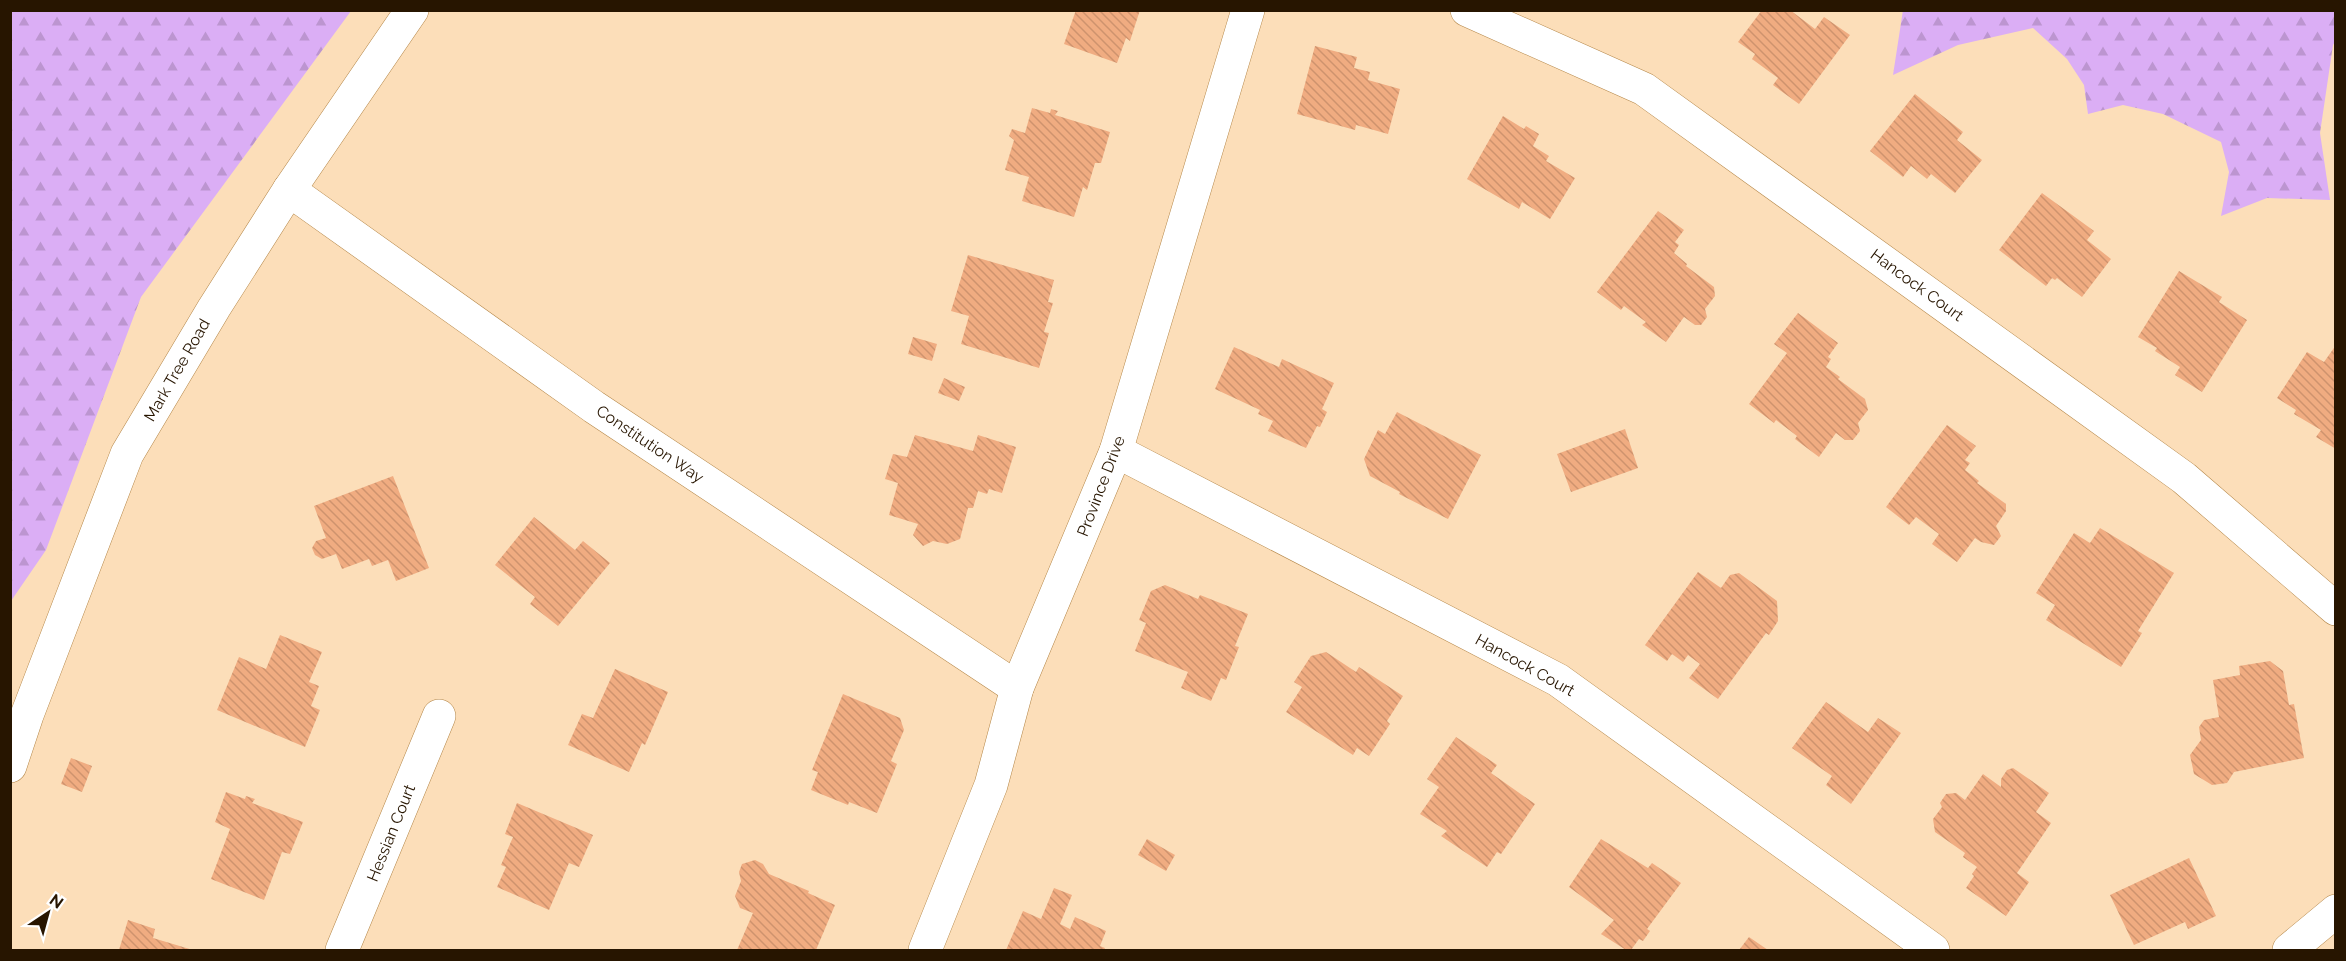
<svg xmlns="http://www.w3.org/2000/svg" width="2346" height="961" font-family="Raleway,sans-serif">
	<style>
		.forest { fill: url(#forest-firs) }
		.building { fill: url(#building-back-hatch) }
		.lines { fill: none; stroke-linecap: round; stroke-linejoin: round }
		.street-casing { stroke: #b48647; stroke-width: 34 }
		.secondary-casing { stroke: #b48647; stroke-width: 34 }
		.street { stroke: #fff; stroke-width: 33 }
		.secondary { stroke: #fff; stroke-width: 33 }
		.labels { text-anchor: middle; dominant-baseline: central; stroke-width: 4.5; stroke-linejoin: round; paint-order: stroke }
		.street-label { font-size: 16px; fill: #271500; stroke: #fff }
	</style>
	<defs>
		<pattern id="forest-firs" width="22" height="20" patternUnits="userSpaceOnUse" patternTransform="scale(1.5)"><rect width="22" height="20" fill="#dbaef5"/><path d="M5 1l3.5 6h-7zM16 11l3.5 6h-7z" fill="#bc95d0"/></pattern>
		<pattern id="building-back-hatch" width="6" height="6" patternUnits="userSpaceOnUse" patternTransform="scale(1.5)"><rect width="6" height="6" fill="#f0ac81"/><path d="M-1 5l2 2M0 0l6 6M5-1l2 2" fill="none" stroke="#ce936e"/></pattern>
	</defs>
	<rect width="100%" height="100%" fill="#fcdeb9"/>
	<g class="forest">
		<polygon points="11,10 351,11 141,297 46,550 11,601"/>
		<polygon points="1903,10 2335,11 2335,42 2333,45 2320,133 2330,200 2267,198 2221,216 2229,172 2221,142 2163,114 2123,105 2088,114 2084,85 2067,59 2033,28 1958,45 1893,75"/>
	</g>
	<g class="building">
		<polygon points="1076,10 1140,10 1130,41 1126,38 1117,63 1064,44"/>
		<polygon points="1762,10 1790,10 1815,29 1824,17 1850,35 1799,104 1773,85 1778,78 1752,59 1755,54 1738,42"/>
		<polygon points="1315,46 1357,57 1354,68 1370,72 1368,80 1400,89 1388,134 1356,125 1355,130 1297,114"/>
		<polygon points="1915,94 1963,132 1957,140 1982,160 1955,193 1931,174 1927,179 1911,166 1903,177 1870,151"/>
		<polygon points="1032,108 1050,113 1051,109 1058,111 1055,115 1110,132 1101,163 1095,163 1087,190 1083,187 1074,217 1022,201 1029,177 1005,170 1014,140 1009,136 1012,129 1025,133"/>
		<polygon points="1503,116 1524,129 1526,126 1539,134 1533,146 1549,156 1546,161 1575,178 1550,219 1522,202 1519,209 1467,179"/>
		<polygon points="2042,193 2094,231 2087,240 2111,259 2082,297 2057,278 2055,280 2052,278 2046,286 1999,250"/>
		<polygon points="1658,211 1684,230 1675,242 1679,245 1674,253 1687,264 1686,266 1714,287 1715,296 1705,309 1707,317 1701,325 1695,325 1684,317 1666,342 1642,325 1646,322 1624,306 1621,310 1597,292"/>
		<polygon points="968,255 1054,280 1048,302 1053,303 1044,332 1049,333 1039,368 961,344 969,316 951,311"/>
		<polygon points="2179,271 2222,297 2219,302 2247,320 2202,392 2175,375 2180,367 2155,351 2157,348 2138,337"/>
		<polygon points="1798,313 1838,343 1828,357 1831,359 1826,367 1840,377 1838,379 1865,399 1868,410 1858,423 1860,431 1853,440 1845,440 1836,433 1819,457 1795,439 1797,436 1776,420 1774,423 1749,404 1787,353 1774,344"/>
		<polygon points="913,337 937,344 932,361 908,354"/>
		<polygon points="2336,345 2336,449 2316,437 2321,430 2294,414 2296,410 2277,398 2307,352 2324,362"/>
		<polygon points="1234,347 1279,367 1282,359 1334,383 1322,409 1327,412 1320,427 1317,426 1306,448 1268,431 1273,421 1258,414 1260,410 1215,389"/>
		<polygon points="944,378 965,387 959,401 938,393"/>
		<polygon points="1397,412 1481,455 1448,519 1399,494 1400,492 1370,476 1364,459 1378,430 1385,434"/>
		<polygon points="1947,425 1976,446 1965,460 1970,463 1965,470 1979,481 1977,483 2006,504 2006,511 1996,526 2001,536 1994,545 1981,542 1975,538 1957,562 1932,544 1939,534 1916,517 1909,525 1886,507"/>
		<polygon points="1625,429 1638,468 1571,492 1557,454"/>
		<polygon points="915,435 973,451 978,435 1016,447 1002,493 989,489 987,494 978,491 973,508 968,508 960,539 947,544 933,541 923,546 913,535 918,524 889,515 898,483 885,479 893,454 907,457"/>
		<polygon points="393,476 429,568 396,581 388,560 372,566 369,559 342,569 336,554 322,559 315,555 312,548 316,541 326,538 314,506"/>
		<polygon points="534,517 575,550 583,541 610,563 558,626 530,604 535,597 495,565"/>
		<polygon points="2100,528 2174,573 2138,631 2142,633 2121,667 2046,620 2055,605 2036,593 2074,533 2090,543"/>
		<polygon points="1698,572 1721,588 1730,575 1739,573 1777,601 1778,621 1769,635 1766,633 1718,699 1689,678 1700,664 1688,655 1683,662 1672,654 1667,661 1645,645"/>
		<polygon points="1165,585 1198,599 1200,595 1248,614 1235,646 1239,647 1226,680 1221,678 1211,701 1181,688 1188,672 1135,651 1146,623 1139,620 1151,591"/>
		<polygon points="280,635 322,652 309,682 319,686 311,706 320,710 305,747 217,710 239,657 266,669"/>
		<polygon points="1326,652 1356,672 1359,667 1403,696 1387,721 1390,724 1369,756 1357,748 1353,755 1286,712 1302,687 1294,682 1311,656"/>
		<polygon points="2270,661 2283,671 2289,705 2294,704 2304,758 2234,772 2227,783 2212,785 2194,774 2190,755 2201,740 2199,727 2204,720 2219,717 2213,680 2240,675 2239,666"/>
		<polygon points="615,669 668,692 645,745 642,743 629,772 568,745 582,714 593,718"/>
		<polygon points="843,694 900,718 904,730 891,761 897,764 877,813 849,802 848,805 811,790 818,772 812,770"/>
		<polygon points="1826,702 1868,732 1878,718 1901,733 1851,804 1826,785 1832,776 1792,748"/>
		<polygon points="1456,737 1497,765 1491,773 1535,804 1501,854 1497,852 1487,867 1441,836 1447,831 1420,814 1439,787 1427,779"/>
		<polygon points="71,758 92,766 82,792 61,784"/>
		<polygon points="2013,768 2049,793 2036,812 2051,823 2017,873 2029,882 2006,916 1966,888 1974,876 1972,874 1977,867 1963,857 1965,853 1935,832 1933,819 1942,807 1940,803 1946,794 1956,793 1965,800 1983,774 2001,787 2001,779 2007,770"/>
		<polygon points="226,792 245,799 246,796 255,799 252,803 303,822 290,854 282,852 264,900 211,879 230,829 215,822"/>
		<polygon points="517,803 593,835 579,867 569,863 549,910 497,887 506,867 501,865 513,837 505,834"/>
		<polygon points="1147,839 1175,855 1166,871 1138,855"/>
		<polygon points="1601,839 1648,868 1652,863 1681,883 1647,929 1650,931 1643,941 1639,939 1631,950 1626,950 1601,934 1614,920 1569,887"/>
		<polygon points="2189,858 2216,916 2188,929 2185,922 2134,945 2110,895"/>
		<polygon points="755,860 763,864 769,874 809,891 808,893 835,905 816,950 737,950 753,913 740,908 735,896 741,881 739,872 742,864"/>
		<polygon points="1054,888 1072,895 1060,924 1070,929 1075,917 1106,931 1100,946 1105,948 1104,950 1006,950 1023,911 1041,919"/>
		<polygon points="128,920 155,929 153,938 193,950 119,950"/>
		<polygon points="1749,937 1768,950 1739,950"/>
	</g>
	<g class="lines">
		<defs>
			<g id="street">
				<polyline points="1467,10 1644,89 2184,478 2336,609"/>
				<polyline points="289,190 594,407 1017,688"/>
				<polyline points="1116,451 1558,680 1933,950"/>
				<polyline points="342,950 439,716"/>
				<polyline points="925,950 991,785 1017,688 1116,451 1248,10"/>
				<polyline points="2289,950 2336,911"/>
			</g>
			<polyline id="secondary" points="10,766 27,715 127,454 214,308 289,190 412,10"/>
		</defs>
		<use href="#street" class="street-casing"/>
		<use href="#secondary" class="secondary-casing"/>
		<use href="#street" class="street"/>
		<use href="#secondary" class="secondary"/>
	</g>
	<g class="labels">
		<g class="street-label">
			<text transform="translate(1917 285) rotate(36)">Hancock Court</text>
			<text transform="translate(177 370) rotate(-60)">Mark Tree Road</text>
			<text transform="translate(650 444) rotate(34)">Constitution Way</text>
			<text transform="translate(1101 486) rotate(-69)">Province Drive</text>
			<text transform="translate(1525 665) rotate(29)">Hancock Court</text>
			<text transform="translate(391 833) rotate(-68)">Hessian Court</text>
		</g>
	</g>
	<rect width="2346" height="961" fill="none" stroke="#271500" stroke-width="24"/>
	<g transform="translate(48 913) rotate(36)" stroke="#ffffff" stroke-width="4.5" paint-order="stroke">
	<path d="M0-4.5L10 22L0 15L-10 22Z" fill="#271500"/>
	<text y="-9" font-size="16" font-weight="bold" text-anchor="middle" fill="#271500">N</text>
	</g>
</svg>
